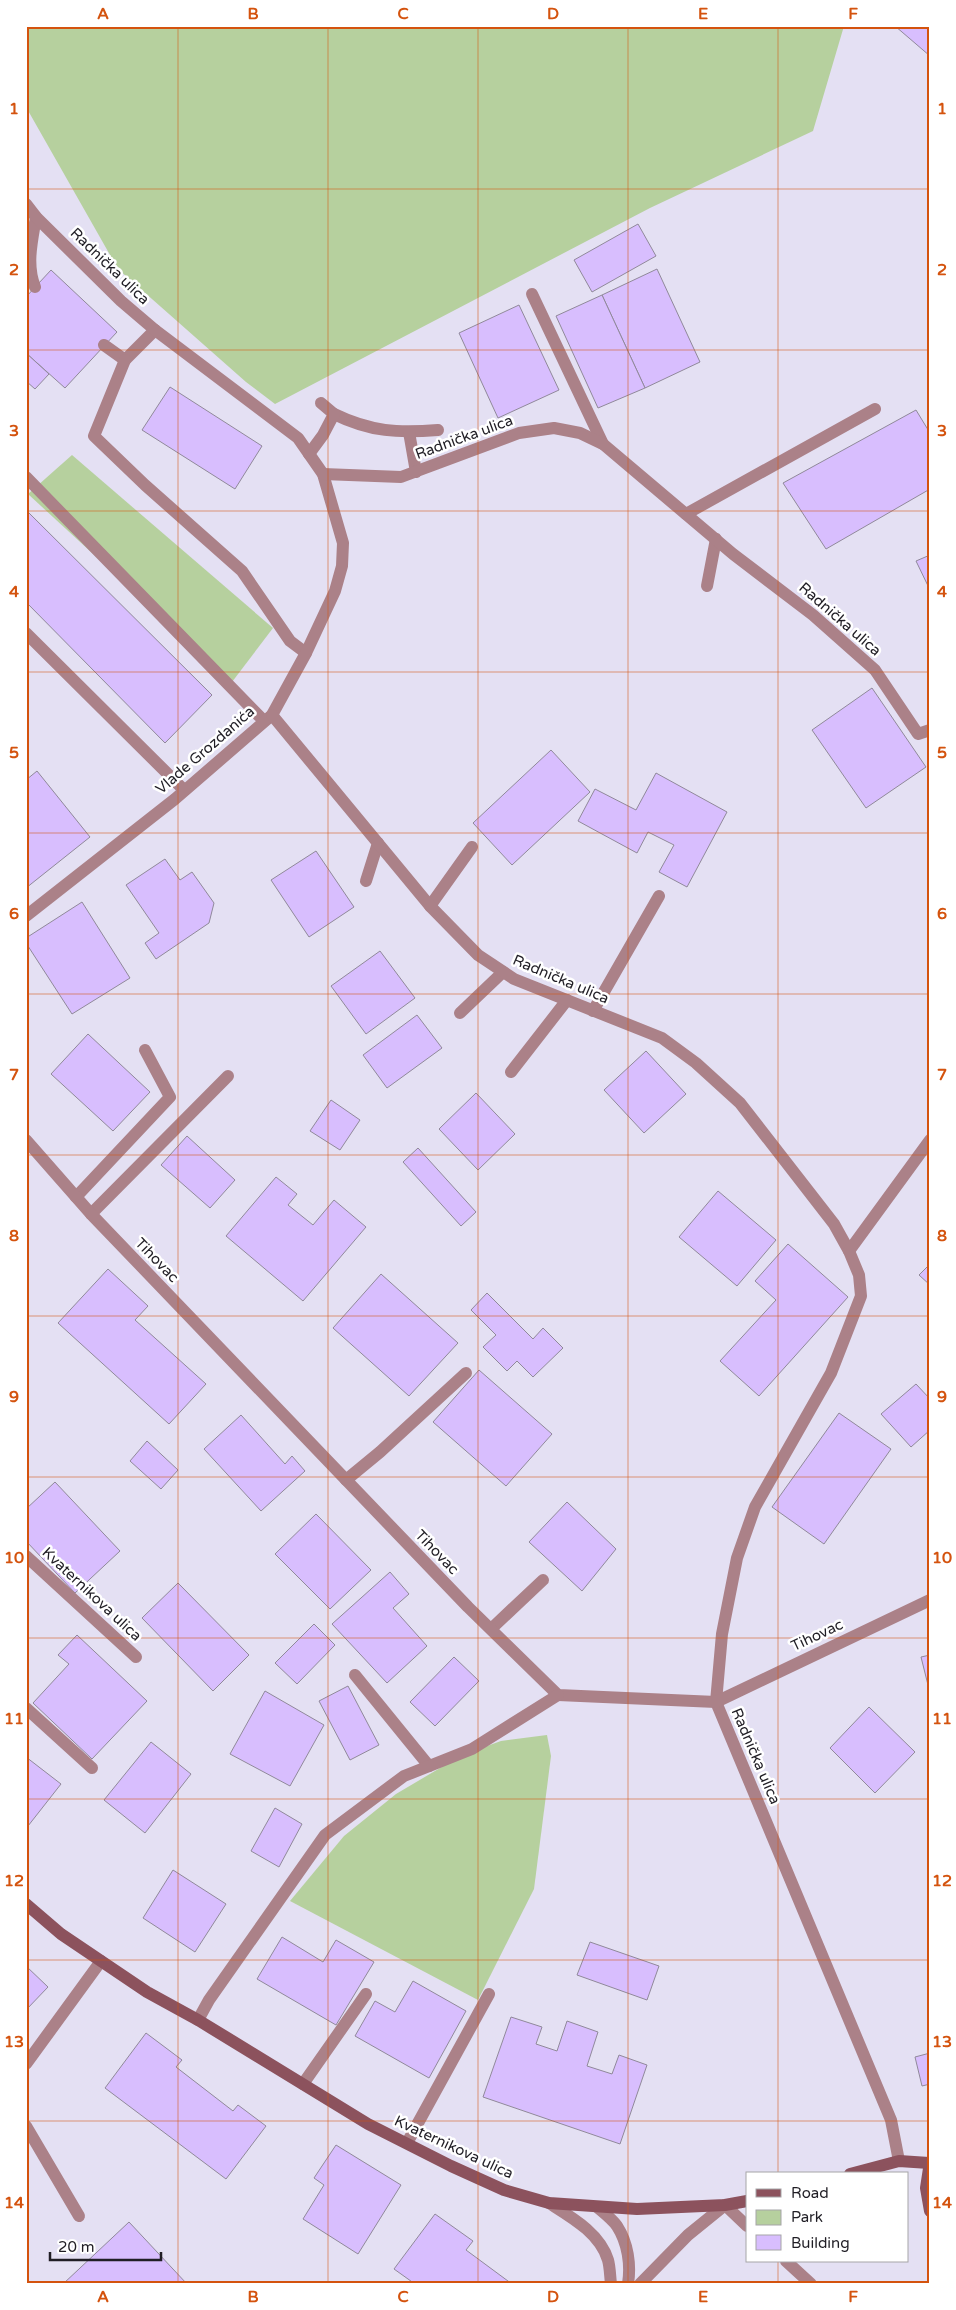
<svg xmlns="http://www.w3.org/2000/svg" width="956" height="2310" font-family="'Varela Round',sans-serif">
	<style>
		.green { fill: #b6d09e }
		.building { fill: #d8befe; stroke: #90899a }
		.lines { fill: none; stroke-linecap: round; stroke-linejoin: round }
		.lane { stroke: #ab8188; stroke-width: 12 }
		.street { stroke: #ab8188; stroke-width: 12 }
		.secondary { stroke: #8c525d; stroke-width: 12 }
		.grid { fill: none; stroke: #d4530e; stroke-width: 1; stroke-opacity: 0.55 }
		.labels { text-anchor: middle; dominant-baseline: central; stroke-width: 5; stroke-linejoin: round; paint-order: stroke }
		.street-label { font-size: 15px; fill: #201e25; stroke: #fff }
		.neatline { fill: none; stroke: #d4530e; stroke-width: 2 }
		.grid-label { font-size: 16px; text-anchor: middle; font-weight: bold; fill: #d4530e }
	</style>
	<rect width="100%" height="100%" fill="#e4e0f3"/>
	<g class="green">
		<polygon points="26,26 844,26 813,131 650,208 275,404 246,382 118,269 26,107"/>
		<polygon points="72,455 273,628 232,682 28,494"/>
		<polygon points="547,1735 551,1756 534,1889 478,2000 290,1901 344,1836 396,1794 462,1755 501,1741"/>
	</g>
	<g class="building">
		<polygon points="895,26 930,26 930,56"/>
		<polygon points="638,224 656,256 592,292 574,260"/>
		<polygon points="657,269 700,362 645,388 602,295"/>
		<polygon points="51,270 117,332 65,388 26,353 26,297"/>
		<polygon points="602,295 645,388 598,408 556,316"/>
		<polygon points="519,305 559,390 498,418 459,333"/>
		<polygon points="26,353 49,374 35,389 26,381"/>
		<polygon points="170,387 262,446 235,489 142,430"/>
		<polygon points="916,410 930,433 930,489 826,549 783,483"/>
		<polygon points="26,510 212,695 165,743 26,602"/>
		<polygon points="930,555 930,590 916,561"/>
		<polygon points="872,688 926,767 866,808 812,730"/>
		<polygon points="551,750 590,792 512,865 473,823"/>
		<polygon points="37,771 90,837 26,888 26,780"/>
		<polygon points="656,773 727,812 687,887 659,872 674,845 648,832 637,853 578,821 595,789 636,810"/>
		<polygon points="316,851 354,907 309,937 271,880"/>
		<polygon points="165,859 180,880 192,872 214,903 209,923 156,959 145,943 159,933 126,885"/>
		<polygon points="82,902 130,978 72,1014 26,943 26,938"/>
		<polygon points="380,951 415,998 366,1034 331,986"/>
		<polygon points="417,1015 442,1048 387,1088 363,1055"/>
		<polygon points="88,1034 150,1092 113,1131 51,1074"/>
		<polygon points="646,1051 686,1094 644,1133 604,1090"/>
		<polygon points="476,1093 515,1134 478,1170 439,1129"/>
		<polygon points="331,1100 360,1120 340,1150 310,1131"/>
		<polygon points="187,1136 235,1180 210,1208 161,1165"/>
		<polygon points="418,1148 476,1212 461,1226 403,1162"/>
		<polygon points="276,1177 297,1194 288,1205 313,1225 334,1200 366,1227 303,1301 226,1236"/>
		<polygon points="718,1191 776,1240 737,1286 679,1237"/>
		<polygon points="788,1244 848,1297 759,1396 720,1361 776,1300 755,1281"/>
		<polygon points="930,1264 930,1285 919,1275"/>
		<polygon points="108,1269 148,1306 135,1320 206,1384 169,1424 58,1323"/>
		<polygon points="381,1274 458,1343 409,1396 333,1328"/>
		<polygon points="487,1293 533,1339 543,1328 563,1348 533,1377 517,1361 507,1371 483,1347 496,1335 471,1310"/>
		<polygon points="479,1370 552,1434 506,1486 433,1422"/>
		<polygon points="916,1384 930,1399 930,1430 911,1447 881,1414"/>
		<polygon points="839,1413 891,1449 824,1544 772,1507"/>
		<polygon points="241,1415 285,1464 292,1456 305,1471 261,1511 204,1449"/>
		<polygon points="147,1441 178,1470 161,1489 130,1461"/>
		<polygon points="55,1482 120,1551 75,1593 26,1541 26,1509"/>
		<polygon points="567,1502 616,1549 582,1591 529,1542"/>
		<polygon points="316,1514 371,1570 330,1609 275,1554"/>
		<polygon points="390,1572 409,1594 393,1608 427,1646 387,1683 332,1624"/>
		<polygon points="178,1583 249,1655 213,1691 142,1618"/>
		<polygon points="314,1624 335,1645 297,1684 275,1663"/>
		<polygon points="77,1635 147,1701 92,1759 33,1703 69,1664 58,1655"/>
		<polygon points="930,1655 930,1693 921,1657"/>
		<polygon points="454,1657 479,1681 435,1726 410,1702"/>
		<polygon points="348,1686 379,1745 350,1760 319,1701"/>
		<polygon points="265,1691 324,1725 290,1786 230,1754"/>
		<polygon points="869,1707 915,1752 875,1793 830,1748"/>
		<polygon points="151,1742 191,1774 145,1833 104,1800"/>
		<polygon points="26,1757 61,1784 28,1826 26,1825"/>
		<polygon points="275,1808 302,1824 279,1867 251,1851"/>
		<polygon points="173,1870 226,1904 195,1952 143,1918"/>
		<polygon points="282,1937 323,1962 336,1940 374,1962 336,2025 257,1979"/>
		<polygon points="590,1942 659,1966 647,2000 577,1975"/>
		<polygon points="26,1966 48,1987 26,2010"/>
		<polygon points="413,1981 466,2011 429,2078 355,2036 375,2001 395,2012"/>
		<polygon points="511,2017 542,2027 536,2044 557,2051 567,2021 598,2032 587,2066 612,2074 619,2055 647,2065 620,2144 483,2097"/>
		<polygon points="146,2033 182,2060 176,2067 233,2111 238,2105 266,2126 226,2179 105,2088"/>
		<polygon points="930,2053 930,2084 922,2086 915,2057"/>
		<polygon points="336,2145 401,2185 358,2254 303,2219 324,2185 314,2178"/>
		<polygon points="435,2214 473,2241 466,2250 512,2284 415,2284 394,2269"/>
		<polygon points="129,2222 187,2284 63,2284"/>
	</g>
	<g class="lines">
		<g class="lane">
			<path d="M35,287C26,265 32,241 36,217"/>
			<polyline points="532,294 603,444"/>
			<polyline points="104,345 125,360 155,330"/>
			<polyline points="125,360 94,436 145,485 242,571 290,641 306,653"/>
			<path d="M334,414C371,432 398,433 438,430"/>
			<polyline points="409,432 416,472"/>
			<polyline points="309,454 323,435 334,414 321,403"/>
			<polyline points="26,477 264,721"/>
			<polyline points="686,514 875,409"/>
			<polyline points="707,586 716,539"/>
			<polyline points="26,633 184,790"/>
			<polyline points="366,881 378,843"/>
			<polyline points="430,906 472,847"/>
			<polyline points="593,1011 659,896"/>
			<polyline points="460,1013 503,972"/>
			<polyline points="511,1072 567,1000"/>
			<polyline points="76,1197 170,1097 145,1050"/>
			<polyline points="91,1214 228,1076"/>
			<polyline points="346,1480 380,1452 466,1373"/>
			<polyline points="26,1556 136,1657"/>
			<polyline points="491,1629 543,1580"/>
			<polyline points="355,1675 429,1766"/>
			<polyline points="26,1708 92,1768"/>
			<polyline points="26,2064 101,1961"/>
			<polyline points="303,2084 366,1994"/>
			<polyline points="26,2126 79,2216"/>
			<polyline points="407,2143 489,1994"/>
			<polyline points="725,2205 747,2226"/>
			<polyline points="786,2261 811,2284"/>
		</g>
		<g class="street">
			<polyline points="26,204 36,217 121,301 155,330 298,438 323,474 343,543 342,566 335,591 306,653 272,715 175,799 26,916"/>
			<polyline points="323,474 401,477 519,433 554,428 580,433 603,444 733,554 813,615 875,670 918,734 930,730"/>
			<polyline points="272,715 430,906 478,955 514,979 662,1038 696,1063 740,1103 834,1224 849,1251 859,1275 861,1296 831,1373 755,1507 737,1558 722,1634 716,1702 891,2120 899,2161"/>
			<polyline points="26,1140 91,1214 468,1607 558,1695 716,1702 930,1600"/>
			<polyline points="849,1251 930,1140"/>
			<polyline points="198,2020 209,2000 325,1835 404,1776 472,1749 558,1695"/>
			<path d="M549,2203C571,2217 600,2233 608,2260C610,2267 610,2276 611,2284"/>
			<path d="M597,2207C604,2213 612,2219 617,2226C628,2243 631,2265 628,2284"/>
			<polyline points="640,2284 688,2235 725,2205"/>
		</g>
		<g class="secondary">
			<polyline points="26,1904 61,1934 147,1992 198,2020 368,2124 451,2166 504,2190 549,2203 637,2209 725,2205 747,2201"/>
			<polyline points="930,2162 926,2188 930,2211"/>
			<polyline points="850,2174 899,2161 929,2163"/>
		</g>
	</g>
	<path class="grid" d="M178,26V2284M328,26V2284M478,26V2284M628,26V2284M778,26V2174M26,189H930M26,350H930M26,511H930M26,672H930M26,833H930M26,994H930M26,1155H930M26,1316H930M26,1477H930M26,1638H930M26,1799H930M26,1960H930M26,2121H930M778,2261V2284"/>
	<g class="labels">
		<g class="street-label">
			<text transform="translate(110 266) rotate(44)">Radnička ulica</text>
			<text transform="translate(464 437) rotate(-20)">Radnička ulica</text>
			<text transform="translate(840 619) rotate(41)">Radnička ulica</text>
			<text transform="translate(205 750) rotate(-41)">Vlade Grozdanića</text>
			<text transform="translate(561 979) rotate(23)">Radnička ulica</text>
			<text transform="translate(157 1260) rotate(46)">Tihovac</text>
			<text transform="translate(437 1552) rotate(46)">Tihovac</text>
			<text transform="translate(92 1594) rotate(43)">Kvaternikova ulica</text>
			<text transform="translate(817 1635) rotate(-25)">Tihovac</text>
			<text transform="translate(756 1756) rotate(67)">Radnička ulica</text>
			<text transform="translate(454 2147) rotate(25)">Kvaternikova ulica</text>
		</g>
	</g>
	<rect width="956" height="2310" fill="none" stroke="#ffffff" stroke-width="55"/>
	<rect x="746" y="2172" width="162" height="90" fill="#ffffff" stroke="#a6a5a8"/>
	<rect x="756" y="2189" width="25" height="8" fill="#8c525d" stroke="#a6a5a8"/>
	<text x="791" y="2198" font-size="15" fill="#201e25">Road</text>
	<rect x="756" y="2210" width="25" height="15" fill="#b6d09e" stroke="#a6a5a8"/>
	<text x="791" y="2222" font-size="15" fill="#201e25">Park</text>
	<rect x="756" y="2235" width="25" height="15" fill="#d8befe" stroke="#a6a5a8"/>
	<text x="791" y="2248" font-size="15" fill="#201e25">Building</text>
	<path d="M50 2252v8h111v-8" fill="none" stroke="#201e25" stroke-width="2.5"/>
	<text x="58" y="2252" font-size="15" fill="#201e25" stroke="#ffffff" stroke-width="4" paint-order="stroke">20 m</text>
	<rect x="28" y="28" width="900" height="2254" class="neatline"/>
	<g class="grid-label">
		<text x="103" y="19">A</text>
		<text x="253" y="19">B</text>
		<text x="403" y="19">C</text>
		<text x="553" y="19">D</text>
		<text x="703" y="19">E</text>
		<text x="853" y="19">F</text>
		<text x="14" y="114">1</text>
		<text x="942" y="114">1</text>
		<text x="14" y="275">2</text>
		<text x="942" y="275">2</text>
		<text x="14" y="436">3</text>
		<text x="942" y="436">3</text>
		<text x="14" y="597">4</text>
		<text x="942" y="597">4</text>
		<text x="14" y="758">5</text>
		<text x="942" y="758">5</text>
		<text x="14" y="919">6</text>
		<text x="942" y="919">6</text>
		<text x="14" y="1080">7</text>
		<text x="942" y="1080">7</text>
		<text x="14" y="1241">8</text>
		<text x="942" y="1241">8</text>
		<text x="14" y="1402">9</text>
		<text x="942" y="1402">9</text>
		<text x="14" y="1563">10</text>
		<text x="942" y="1563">10</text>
		<text x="14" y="1724">11</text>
		<text x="942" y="1724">11</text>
		<text x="14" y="1886">12</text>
		<text x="942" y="1886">12</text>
		<text x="14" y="2047">13</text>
		<text x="942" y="2047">13</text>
		<text x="14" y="2208">14</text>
		<text x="942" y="2208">14</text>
		<text x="103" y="2302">A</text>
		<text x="253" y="2302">B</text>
		<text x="403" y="2302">C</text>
		<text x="553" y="2302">D</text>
		<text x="703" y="2302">E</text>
		<text x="853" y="2302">F</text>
	</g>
</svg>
